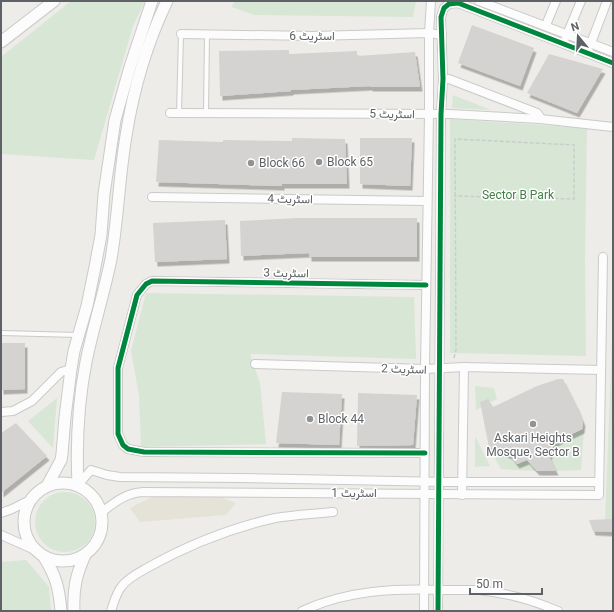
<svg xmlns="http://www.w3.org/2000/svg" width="614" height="612" font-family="Roboto,Vazirmatn,sans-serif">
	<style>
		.commercial { fill: #e5e3d7 }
		.green { fill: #d8e6d6 }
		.building { fill: #d4d3d1; filter: url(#shadow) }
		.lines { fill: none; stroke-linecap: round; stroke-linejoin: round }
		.lane-casing { stroke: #cacac9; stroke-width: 6 }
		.street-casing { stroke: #cacac9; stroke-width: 10 }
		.secondary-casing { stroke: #cacac9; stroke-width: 13 }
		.path { stroke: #c9cecb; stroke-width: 1.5; stroke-dasharray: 4 2; stroke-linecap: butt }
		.lane { stroke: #fcfcfc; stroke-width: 4 }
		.street { stroke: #fcfcfc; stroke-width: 8 }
		.secondary { stroke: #fcfcfc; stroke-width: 11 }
		.cycleway-casing { stroke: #fff; stroke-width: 8 }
		.cycleway { stroke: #00873e; stroke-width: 5 }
		.poi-dot { fill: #909293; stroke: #fff; stroke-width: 1.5 }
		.labels { text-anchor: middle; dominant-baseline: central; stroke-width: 3; stroke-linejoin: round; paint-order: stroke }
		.street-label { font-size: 12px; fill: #5e6165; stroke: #fff }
		.poi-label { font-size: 12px; fill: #5e6165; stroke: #fff; text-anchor: start }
		.park-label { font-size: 12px; fill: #418147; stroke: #fff }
	</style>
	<defs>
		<filter id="shadow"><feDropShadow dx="2.5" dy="4.5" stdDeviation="0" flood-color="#0004"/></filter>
	</defs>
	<rect width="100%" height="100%" fill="#edece8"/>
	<polygon class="commercial" points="154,496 219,496 236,503 226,515 140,522 130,508"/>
	<g class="green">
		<polygon points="71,1 145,1 133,26 94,160 1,154 1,57"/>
		<polygon points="234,1 416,1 413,17 254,15 232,7"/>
		<polygon points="453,95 491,110 452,108"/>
		<polygon points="450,119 587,128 585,261 586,356 450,353"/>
		<polygon points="146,293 414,297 416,359 250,354 260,383 266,444 141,447 139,396 131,351"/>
		<polygon points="612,342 613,519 605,520"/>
		<polygon points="475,386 494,388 497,399 476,410"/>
		<polygon points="57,398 53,448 28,421"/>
		<polygon points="584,429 581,470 556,471 549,456 555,442"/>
		<polygon points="475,436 490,466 475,467"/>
		<polygon points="489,447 510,455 517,464 527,460 537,471 501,469"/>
		<circle cx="65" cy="522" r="30"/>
		<polygon points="26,560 49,587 51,611 1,611 1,562"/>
	</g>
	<g class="building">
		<polygon points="472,25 534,48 520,86 458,63"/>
		<polygon points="289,50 289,54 357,51 357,56 415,52 420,87 370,87 370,86 291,90 291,91 220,96 219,51"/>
		<polygon points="549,54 603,69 577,113 527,93"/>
		<polygon points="292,138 345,139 347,184 282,184 282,186 156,182 159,140 223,142 223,140 292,141"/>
		<polygon points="360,138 412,138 410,186 360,184"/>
		<polygon points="297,218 417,218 417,257 309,257 309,253 241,256 240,221"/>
		<polygon points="225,220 227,259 155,262 153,223"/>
		<polygon points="1,343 25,343 25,389 1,390"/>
		<polygon points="558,379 563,379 577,407 583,422 582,429 555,442 549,456 556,471 537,471 527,460 517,464 510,455 489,447 480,402 488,399 493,407 537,386"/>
		<polygon points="282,392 342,394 339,445 276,443"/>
		<polygon points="358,393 417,395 413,445 357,446"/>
		<polygon points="16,423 47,456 1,493 1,433"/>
		<polygon points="613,519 613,532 593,531 589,520"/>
	</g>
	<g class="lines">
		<defs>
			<g id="lane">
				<polyline points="179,113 181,34"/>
				<polyline points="206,113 207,35"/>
				<polyline points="1,333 78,335"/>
			</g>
			<g id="street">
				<polyline points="479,1 613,52"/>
				<polyline points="546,25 556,1"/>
				<polyline points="181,34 313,36 429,33 442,35"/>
				<polyline points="566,37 581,1"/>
				<polyline points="591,43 607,1"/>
				<polyline points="443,79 449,79 537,113 540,117 540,119"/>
				<polyline points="170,113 450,114 540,119 613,127"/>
				<polyline points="152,197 427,201"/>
				<polyline points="255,364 425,369 464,367 601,370"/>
				<polyline points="1,412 13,411 32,401 61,372 71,369"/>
				<polyline points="425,453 144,452 128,449 123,445 118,434 118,368 137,295 146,284 152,281 426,285"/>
				<polyline points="78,485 91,470 107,475 120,477 240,478 446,482 599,482"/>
				<polyline points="462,495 464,367"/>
				<path d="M102,512C115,502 126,493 143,492L599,495L603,257"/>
				<polyline points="1,513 12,509 32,499"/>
				<polyline points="1,535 35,550"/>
				<path d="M111,611C114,602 116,593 122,586C128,578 138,573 147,568C186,546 231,528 275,518C294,515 314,514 333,512"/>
				<path d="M302,611C347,590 396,588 445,590C456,590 467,590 479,590C506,593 533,600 558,611"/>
				<polyline points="424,611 425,369 429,114 429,33 431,1"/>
				<polyline points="438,611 441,114 443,79 441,17 444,8 449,4 458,3 613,63"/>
			</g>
			<g id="secondary">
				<polyline points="1,42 54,1"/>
				<circle cx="63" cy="522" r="39"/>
				<path d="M78,485C76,443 78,403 86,362C93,327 104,294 111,259C118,219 119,177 126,136C133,91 147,43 167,1"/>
				<polyline points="47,486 61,460 62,454 65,417 71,369 74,351 87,306 95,267 101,235 104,194 115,120 130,67 152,1"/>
				<path d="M44,557C56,576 59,588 61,611"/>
				<path d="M74,611C73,589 76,575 85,555"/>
			</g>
		</defs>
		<use href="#lane" class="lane-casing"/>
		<use href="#street" class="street-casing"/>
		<use href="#secondary" class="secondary-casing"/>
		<polyline class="path" points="454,358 456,350 455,139 574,145 574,199 454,196"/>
		<use href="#lane" class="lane"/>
		<use href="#street" class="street"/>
		<use href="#secondary" class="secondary"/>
		<defs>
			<g id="cycleway">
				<polyline points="425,453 144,452 128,449 123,445 118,434 118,368 137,295 146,284 152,281 426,285"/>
				<polyline points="438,611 441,114 443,79 441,17 444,8 449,4 458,3 613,63"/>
			</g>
		</defs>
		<use href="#cycleway" class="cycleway-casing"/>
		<use href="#cycleway" class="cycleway"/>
	</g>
	<g class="poi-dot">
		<circle cx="319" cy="162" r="4"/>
		<circle cx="251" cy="163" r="4"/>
		<circle cx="310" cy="419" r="4"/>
		<circle cx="533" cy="424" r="4"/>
	</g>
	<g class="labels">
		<g class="street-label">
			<text x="312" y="36">اسٹریٹ 6</text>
			<text transform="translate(392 114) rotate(1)">اسٹریٹ 5</text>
			<text transform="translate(290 199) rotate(1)">اسٹریٹ 4</text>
			<text transform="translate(286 273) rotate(1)">اسٹریٹ 3</text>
			<text transform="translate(404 369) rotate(2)">اسٹریٹ 2</text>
			<text x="354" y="493">اسٹریٹ 1</text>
		</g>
		<g class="poi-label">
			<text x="327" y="162">Block 65</text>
			<text x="259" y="163">Block 66</text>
			<text x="318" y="419">Block 44</text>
			<text x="533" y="438" text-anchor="middle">Askari Heights<tspan x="533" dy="14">Mosque, Sector B</tspan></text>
		</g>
		<g class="park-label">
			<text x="518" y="195">Sector B Park</text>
		</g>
	</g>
	<rect width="614" height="612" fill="none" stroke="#5e6165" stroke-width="4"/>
	<g transform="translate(578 36) rotate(342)" stroke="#ffffff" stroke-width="3" paint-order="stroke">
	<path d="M0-3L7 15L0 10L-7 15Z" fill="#5e6165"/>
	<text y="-6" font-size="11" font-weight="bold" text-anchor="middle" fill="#5e6165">N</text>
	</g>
	<path d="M470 588v6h72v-6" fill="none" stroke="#5e6165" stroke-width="2"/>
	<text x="476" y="588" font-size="12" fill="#5e6165" stroke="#ffffff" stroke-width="3" paint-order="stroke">50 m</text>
</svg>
